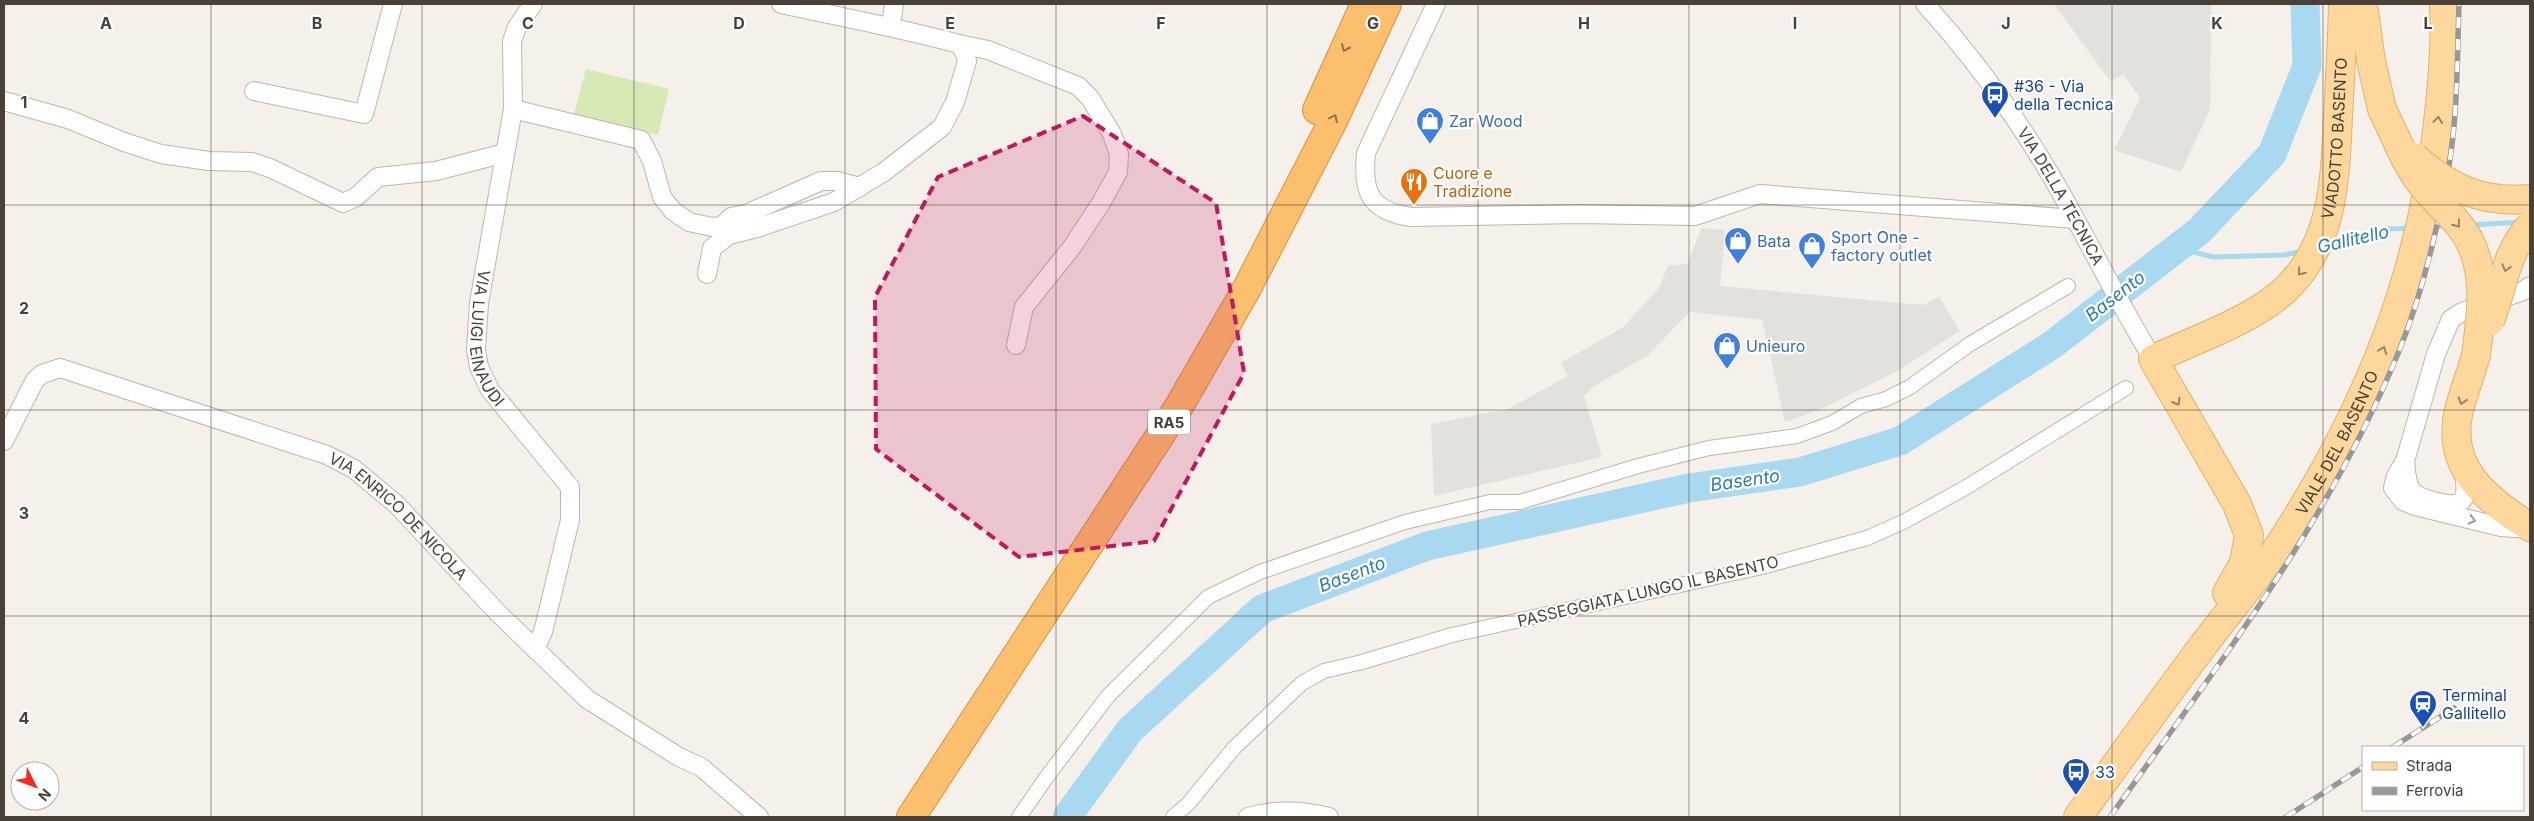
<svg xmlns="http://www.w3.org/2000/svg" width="2534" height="821" font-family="Inter,sans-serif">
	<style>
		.pitch { fill: #d6e8b4 }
		.parking { fill: #e3e1de }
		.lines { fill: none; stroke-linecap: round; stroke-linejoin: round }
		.stream { stroke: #a8d9f0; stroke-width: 5 }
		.river { stroke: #a8d9f0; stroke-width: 29 }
		.pedestrian-casing { stroke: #c0b7ac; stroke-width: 16 }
		.minor-casing { stroke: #c0b7ac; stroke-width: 20 }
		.primary-casing { stroke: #e3b36a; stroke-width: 30 }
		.motorway-casing { stroke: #dc923d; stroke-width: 30 }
		.pedestrian { stroke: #fff; stroke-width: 14 }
		.minor { stroke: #fff; stroke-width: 18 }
		.primary { stroke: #fdd79b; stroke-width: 28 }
		.motorway { stroke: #fcbf6e; stroke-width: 28 }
		.rail-casing { stroke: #989898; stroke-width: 5.5 }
		.rail { stroke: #fff; stroke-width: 4; stroke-dasharray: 11; stroke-linecap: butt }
		.primary-bridge-casing { stroke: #e3b36a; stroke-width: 30; stroke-linecap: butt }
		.primary-bridge { stroke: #fdd79b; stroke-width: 28 }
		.oneway { stroke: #91734e }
		.oneway2 { stroke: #9a8465 }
		.oneway3 { stroke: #9b9692 }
		.marked { fill: #c2185b; fill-opacity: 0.2; stroke: #c2185b; stroke-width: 4; stroke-dasharray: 10 6; stroke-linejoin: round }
		.grid { fill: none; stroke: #494138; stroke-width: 1; stroke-opacity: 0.55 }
		.labels { text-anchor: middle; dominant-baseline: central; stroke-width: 4.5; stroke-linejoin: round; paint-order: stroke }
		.shield { fill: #fff; stroke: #807a74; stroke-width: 1 }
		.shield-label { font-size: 15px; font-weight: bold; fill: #494138 }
		.transit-label { font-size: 16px; fill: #164399; stroke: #fff; text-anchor: start }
		.shop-label { font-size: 16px; fill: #366cbe; stroke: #fff; text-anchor: start }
		.street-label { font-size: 16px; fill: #494138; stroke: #fff }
		.food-label { font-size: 16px; fill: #c56008; stroke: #fff; text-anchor: start }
		.water-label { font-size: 18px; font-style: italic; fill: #2e7ea5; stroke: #fff }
		.grid-label { font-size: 16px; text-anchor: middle; font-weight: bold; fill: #494138; stroke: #fff; stroke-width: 4.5; stroke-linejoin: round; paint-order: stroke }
	</style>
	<rect width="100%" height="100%" fill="#f5f0ea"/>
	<polygon class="pitch" points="586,69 669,89 658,135 574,114"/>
	<g class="parking">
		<polygon points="2054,4 2211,4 2210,109 2181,172 2114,150 2140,98 2123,74 2111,82"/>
		<polygon points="1702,228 1725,230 1720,286 1923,305 1939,297 1960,331 1899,370 1819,410 1785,422 1762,320 1690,312 1647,356 1594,386 1584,396 1602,457 1434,496 1431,424 1508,409 1568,376 1561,363 1623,327 1659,288 1668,266 1687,264"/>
	</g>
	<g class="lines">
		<g class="stream">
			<polyline points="2471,225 2522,222"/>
			<polyline points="2428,227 2447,226"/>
			<polyline points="2326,246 2388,229 2412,228"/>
			<polyline points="2178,248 2213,257 2284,255 2303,251"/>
		</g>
		<polyline class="river" points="1067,817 1130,730 1262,609 1427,546 1689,488 1800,472 1900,441 2052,345 2199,231 2272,154 2307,66 2305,4"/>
		<defs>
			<g id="pedestrian">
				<polyline points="1019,817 1046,778 1108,696 1208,597 1260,572 1405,522 1490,502 1520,502 1638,466 1709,448 1797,436 1832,423 1861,406 1886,399 1910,387 1970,344 2068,286"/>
				<polyline points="1173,817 1188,804 1234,748 1302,683 1324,671 1362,662 1452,635 1762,567 1867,538 1903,522 1965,488 2126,388"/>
			</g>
			<g id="minor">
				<path id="s1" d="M533,4L517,27L512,41L513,109L479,303L476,350L479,367L490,390L570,487V520L543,632L535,649"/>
				<path d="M1436,4L1366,153C1362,193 1370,211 1411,217L1579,214L1695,216L1760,194L2074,219"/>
				<path id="s2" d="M1925,4C1972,56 2014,113 2050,174C2086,235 2116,299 2153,359"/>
				<polyline points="891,26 894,4"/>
				<polyline points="959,44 988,50 1078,86 1090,98 1112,134 1119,154 1118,172 1101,203 1072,247 1024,307 1016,345"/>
				<polyline points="254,91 364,114 393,4"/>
				<polyline points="4,101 68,119 124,142 161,154 209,161 252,162 270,168 343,203 356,197 378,177 436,171 505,153"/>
				<polyline points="513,109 641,140 652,161 662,197 673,211 689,222 712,227 722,226 731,217 746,214 821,181 837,181 860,187"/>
				<path d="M707,274L712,248L729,235L757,228L834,202L884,172L942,127L955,102L967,61L965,53L959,44C900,28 841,17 781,4"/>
				<path id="s3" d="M4,441L35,380L42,374L60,368L327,455L354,469L397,505L497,612L587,699L679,757L701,767L759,817"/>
				<polyline points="2405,461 2396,476 2393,488 2403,501 2415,506 2501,527 2529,529"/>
				<path d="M2464,470C2467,495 2469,510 2437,502C2428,499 2419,498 2412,491C2406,483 2406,470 2405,461L2436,354L2451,319L2462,312L2523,291L2530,286"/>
				<path d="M1248,817C1275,809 1302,810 1329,817"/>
			</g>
			<g id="primary">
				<polyline points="2363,4 2371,61 2382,109 2398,143"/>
				<path d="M2476,355C2471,373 2464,391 2459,410C2445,468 2487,500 2530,527"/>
				<path id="s4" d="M2227,593L2244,563L2249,535L2237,504L2153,359C2193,341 2255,319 2286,289C2334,243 2335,179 2338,117C2340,79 2342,42 2343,4"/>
				<path id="s5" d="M2078,817C2119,760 2160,703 2202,647C2228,612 2256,580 2280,544C2368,409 2422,275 2439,114C2443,77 2446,40 2444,4"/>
			</g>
			<g id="motorway">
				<polyline points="1317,110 1365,4"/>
				<polyline points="911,817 1178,408 1246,290 1333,121 1387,4"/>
			</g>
		</defs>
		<use href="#pedestrian" class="pedestrian-casing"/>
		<use href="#minor" class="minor-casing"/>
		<use href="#primary" class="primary-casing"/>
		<use href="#motorway" class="motorway-casing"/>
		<use href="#pedestrian" class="pedestrian"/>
		<use href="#minor" class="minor"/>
		<use href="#primary" class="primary"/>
		<use href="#motorway" class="motorway"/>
		<defs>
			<g id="rail">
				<polyline points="2393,747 2454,708"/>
				<path d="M2110,817C2216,667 2329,523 2399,351C2422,295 2437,231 2448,171C2458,116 2457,60 2459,4"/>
				<polyline points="2286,817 2363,767"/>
			</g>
		</defs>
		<use href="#rail" class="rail-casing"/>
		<use href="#rail" class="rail"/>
		<defs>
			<g id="primary-bridge">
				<path d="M2398,143C2405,159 2412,173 2423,186C2437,204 2457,218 2468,238C2488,274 2481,316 2476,355"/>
				<path d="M2414,157C2450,189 2482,203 2530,199"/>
				<path d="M2490,321C2503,288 2505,253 2530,226"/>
			</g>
		</defs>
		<use href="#primary-bridge" class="primary-bridge-casing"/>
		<use href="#primary-bridge" class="primary-bridge"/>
	</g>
	<defs><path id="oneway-chevron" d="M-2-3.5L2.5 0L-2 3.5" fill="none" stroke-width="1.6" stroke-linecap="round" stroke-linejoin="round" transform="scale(1.25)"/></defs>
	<g class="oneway">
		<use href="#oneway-chevron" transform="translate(1345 48) rotate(114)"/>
		<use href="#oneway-chevron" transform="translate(1334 118) rotate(-64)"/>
	</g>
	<g class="oneway2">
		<use href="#oneway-chevron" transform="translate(2438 120) rotate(-84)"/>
		<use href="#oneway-chevron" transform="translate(2457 224) rotate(52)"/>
		<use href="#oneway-chevron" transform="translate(2506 268) rotate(106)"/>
		<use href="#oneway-chevron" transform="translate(2301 272) rotate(129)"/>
		<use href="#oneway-chevron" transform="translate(2383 350) rotate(-68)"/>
		<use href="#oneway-chevron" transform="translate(2462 401) rotate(107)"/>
		<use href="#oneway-chevron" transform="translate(2177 402) rotate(60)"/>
	</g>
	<use class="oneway3" href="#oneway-chevron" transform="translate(2472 520) rotate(14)"/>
	<path class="marked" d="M1083,116L1216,203L1244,373L1154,541L1019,557L876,449L875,297L938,177Z"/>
	<path class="grid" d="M211,4V817M422,4V817M634,4V817M845,4V817M1056,4V817M1267,4V817M1478,4V817M1689,4V817M1900,4V817M2112,4V817M2323,4V817M4,205H2530M4,410H2530M4,616H2530"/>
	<defs>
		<symbol id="bus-pin" viewBox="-11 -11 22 30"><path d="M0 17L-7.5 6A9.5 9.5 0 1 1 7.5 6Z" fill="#1a4fb4" stroke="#fff"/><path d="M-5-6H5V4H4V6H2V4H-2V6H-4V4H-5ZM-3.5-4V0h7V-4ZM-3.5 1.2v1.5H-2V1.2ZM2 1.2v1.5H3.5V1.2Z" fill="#fff"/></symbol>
		<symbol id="shop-pin" viewBox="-11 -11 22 30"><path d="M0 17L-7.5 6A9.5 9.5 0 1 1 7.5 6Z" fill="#3f7fe0" stroke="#fff"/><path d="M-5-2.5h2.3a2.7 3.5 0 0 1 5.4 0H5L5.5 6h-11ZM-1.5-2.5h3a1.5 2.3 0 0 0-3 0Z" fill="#fff"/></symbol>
		<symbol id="restaurant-pin" viewBox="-11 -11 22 30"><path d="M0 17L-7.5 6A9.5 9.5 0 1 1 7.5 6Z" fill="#e8710a" stroke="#fff"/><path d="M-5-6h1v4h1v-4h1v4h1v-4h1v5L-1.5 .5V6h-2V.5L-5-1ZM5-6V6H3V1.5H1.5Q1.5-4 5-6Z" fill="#fff"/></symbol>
		<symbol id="station-pin" viewBox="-11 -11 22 30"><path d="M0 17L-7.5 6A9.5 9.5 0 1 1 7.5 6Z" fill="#1a4fb4" stroke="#fff"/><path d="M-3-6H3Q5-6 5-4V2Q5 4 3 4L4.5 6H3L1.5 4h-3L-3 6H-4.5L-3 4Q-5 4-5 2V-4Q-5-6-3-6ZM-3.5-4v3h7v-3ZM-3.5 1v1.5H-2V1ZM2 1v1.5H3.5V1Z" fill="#fff"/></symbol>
	</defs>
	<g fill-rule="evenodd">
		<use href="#bus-pin" x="1979" y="79" width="32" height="43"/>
		<use href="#shop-pin" x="1414" y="105" width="32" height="43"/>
		<use href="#restaurant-pin" x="1398" y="166" width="32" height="43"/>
		<use href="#shop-pin" x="1722" y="225" width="32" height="43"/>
		<use href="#shop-pin" x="1796" y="230" width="32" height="43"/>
		<use href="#shop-pin" x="1711" y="330" width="32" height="43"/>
		<use href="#station-pin" x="2407" y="688" width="32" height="43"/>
		<use href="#bus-pin" x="2060" y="756" width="32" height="43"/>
	</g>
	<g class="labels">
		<rect class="shield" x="1148" y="409.5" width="42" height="25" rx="4"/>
		<g class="shield-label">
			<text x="1169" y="422">RA5</text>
		</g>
		<g class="transit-label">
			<text x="2014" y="86">#36 - Via<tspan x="2014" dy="18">della Tecnica</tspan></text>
			<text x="2442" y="695">Terminal<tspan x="2442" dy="18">Gallitello</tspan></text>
			<text x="2095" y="772">33</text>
		</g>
		<g class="shop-label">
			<text x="1449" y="121">Zar Wood</text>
			<text x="1831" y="237">Sport One -<tspan x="1831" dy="18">factory outlet</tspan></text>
			<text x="1757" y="241">Bata</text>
			<text x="1746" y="346">Unieuro</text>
		</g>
		<g class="street-label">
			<text stroke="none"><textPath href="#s4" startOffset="578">VIADOTTO BASENTO</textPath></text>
			<text stroke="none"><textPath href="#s2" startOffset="236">VIA DELLA TECNICA</textPath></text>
			<text stroke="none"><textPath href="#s1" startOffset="345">VIA LUIGI EINAUDI</textPath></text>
			<text stroke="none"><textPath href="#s5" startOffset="456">VIALE DEL BASENTO</textPath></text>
			<text stroke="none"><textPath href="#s3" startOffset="472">VIA ENRICO DE NICOLA</textPath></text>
			<text transform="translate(1648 591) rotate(-13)">PASSEGGIATA LUNGO IL BASENTO</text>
		</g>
		<g class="food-label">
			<text x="1433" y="173">Cuore e<tspan x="1433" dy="18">Tradizione</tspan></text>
		</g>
		<g class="water-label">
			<text transform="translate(2353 239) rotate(-13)">Gallitello</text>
			<text transform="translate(2115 296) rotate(-38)">Basento</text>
			<text transform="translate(1745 480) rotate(-8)">Basento</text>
			<text transform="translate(1352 574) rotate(-21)">Basento</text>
		</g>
	</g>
	<g class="grid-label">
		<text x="106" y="29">A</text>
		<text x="317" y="29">B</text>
		<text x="528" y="29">C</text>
		<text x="739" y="29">D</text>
		<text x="950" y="29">E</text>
		<text x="1161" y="29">F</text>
		<text x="1373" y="29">G</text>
		<text x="1584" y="29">H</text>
		<text x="1795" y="29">I</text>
		<text x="2006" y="29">J</text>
		<text x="2217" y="29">K</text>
		<text x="2428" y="29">L</text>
		<text x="24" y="108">1</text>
		<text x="24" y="314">2</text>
		<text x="24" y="519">3</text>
		<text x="24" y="724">4</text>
	</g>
	<rect width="2534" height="821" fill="none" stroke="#494138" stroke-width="10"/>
	<rect x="2362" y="746" width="162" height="65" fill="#ffffff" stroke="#b6b3af"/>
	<rect x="2372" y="762" width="25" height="8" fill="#fdd79b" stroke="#b6b3af"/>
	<text x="2406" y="771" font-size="15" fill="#494138">Strada</text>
	<rect x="2372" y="787" width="25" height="8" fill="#989898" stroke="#b6b3af"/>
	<text x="2406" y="796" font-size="15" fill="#494138">Ferrovia</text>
	<g transform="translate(35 786) rotate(132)"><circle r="24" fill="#ffffff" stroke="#b6b3af"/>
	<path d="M0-4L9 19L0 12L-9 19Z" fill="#f72a1e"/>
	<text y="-8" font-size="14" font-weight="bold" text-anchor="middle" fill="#494138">N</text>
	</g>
</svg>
